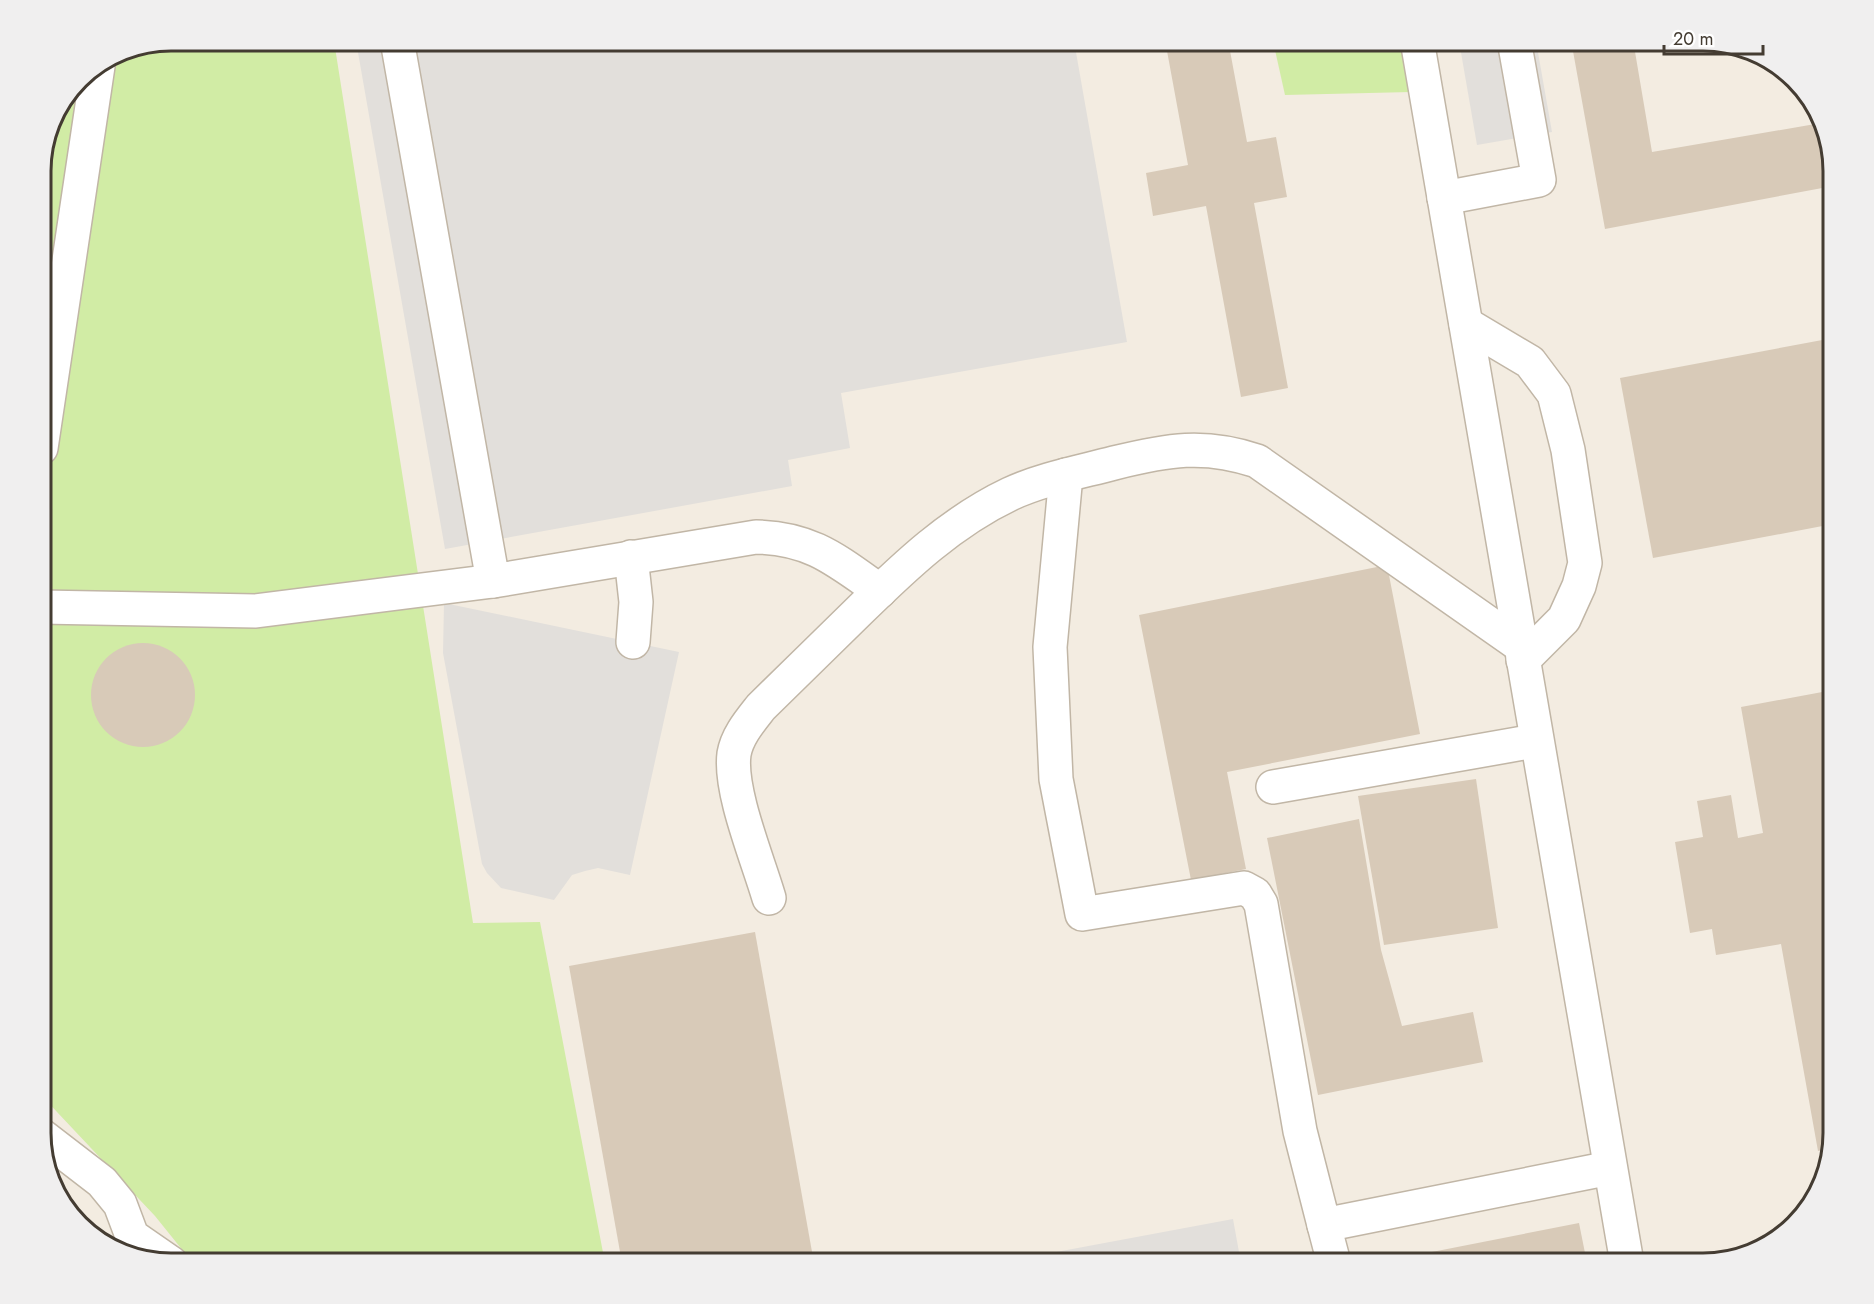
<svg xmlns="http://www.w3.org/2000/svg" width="1874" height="1304" font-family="Jost,sans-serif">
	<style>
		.green { fill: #d1eca5 }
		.parking { fill: #e2dfdb }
		.building { fill: #d8cab8 }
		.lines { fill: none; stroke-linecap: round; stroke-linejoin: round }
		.minor-casing { stroke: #c1b6a6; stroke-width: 36 }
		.minor { stroke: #fff; stroke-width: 33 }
		.rim { fill: none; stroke: #443c32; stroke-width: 3 }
	</style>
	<rect width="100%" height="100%" fill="#f3ece1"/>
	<g class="green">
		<polygon points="171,40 334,41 473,923 540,922 605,1263 180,1263 184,1252 155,1216 41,1095 41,163 51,121 79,79 122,50"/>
		<polygon points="1273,41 1402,41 1411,92 1285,95"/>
	</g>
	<g class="parking">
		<polygon points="356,41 1074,41 1127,342 841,393 850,448 788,460 792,486 445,549"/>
		<polygon points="1459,41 1536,41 1552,132 1477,145"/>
		<polygon points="444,603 679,652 630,875 598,868 585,871 572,875 554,900 501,888 487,873 482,864 443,653"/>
		<polygon points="1233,1219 1241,1263 997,1263"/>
	</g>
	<g class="building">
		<polygon points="1165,40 1228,40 1247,142 1276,137 1287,197 1254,203 1288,388 1241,397 1206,206 1153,216 1146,173 1188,165"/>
		<polygon points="1571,40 1633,40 1652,152 1821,123 1833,171 1833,186 1605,229"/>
		<polygon points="1833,338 1833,524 1653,558 1620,378"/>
		<polygon points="1387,565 1420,734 1227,772 1246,869 1191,880 1139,615"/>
		<circle cx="143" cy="695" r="52"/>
		<polygon points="1833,690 1833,1133 1829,1149 1818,1151 1781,944 1716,955 1712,929 1690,933 1675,842 1703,837 1697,801 1731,795 1738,838 1763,833 1741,707"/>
		<polygon points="1476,779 1498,928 1384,945 1358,796"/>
		<polygon points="1359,819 1381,950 1402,1026 1473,1012 1483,1062 1318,1095 1267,838"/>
		<polygon points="755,932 814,1263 622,1263 569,966"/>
		<polygon points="1579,1223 1587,1263 1381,1263 1381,1262"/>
	</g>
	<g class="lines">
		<defs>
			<g id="minor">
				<path d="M397,40L493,581L756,537C811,538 836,560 880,591"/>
				<polyline points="1417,40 1627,1263"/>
				<polyline points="1444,198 1539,180 1514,40"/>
				<polyline points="1466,324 1530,362 1554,394 1568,450 1585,563 1579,586 1564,619 1523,660"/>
				<polyline points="41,448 98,66"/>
				<polyline points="1066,475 1050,647 1056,779 1082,914 1244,888 1255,894 1261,904 1300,1131 1324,1225 1610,1168"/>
				<polyline points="631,557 636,602 633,642"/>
				<polyline points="41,607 256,611 493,581"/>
				<polyline points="1273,787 1535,741"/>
				<path d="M769,898C758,860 729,791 734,754C737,736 750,721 761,707C794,675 826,643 859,611C905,566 951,522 1010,494C1042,479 1080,472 1114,463C1167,450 1204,443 1257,461L1521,646"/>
				<polyline points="41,1135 102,1182 120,1204 132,1236 171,1263"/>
				<polyline points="1324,1225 1334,1263"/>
			</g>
		</defs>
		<use href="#minor" class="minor-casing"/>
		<use href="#minor" class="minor"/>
	</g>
	<path d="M0 0H1874V1304H0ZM171 51H1703A120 120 0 0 1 1823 171V1133A120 120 0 0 1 1703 1253H171A120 120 0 0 1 51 1133V171A120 120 0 0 1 171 51Z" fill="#f0efef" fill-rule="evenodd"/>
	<path class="rim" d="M171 51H1703A120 120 0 0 1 1823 171V1133A120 120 0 0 1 1703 1253H171A120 120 0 0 1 51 1133V171A120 120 0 0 1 171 51Z"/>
	<path d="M1664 45v9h99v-9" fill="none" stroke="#443c32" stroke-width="3"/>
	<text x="1673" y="45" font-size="18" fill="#443c32" stroke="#ffffff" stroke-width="4.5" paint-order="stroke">20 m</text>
</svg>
